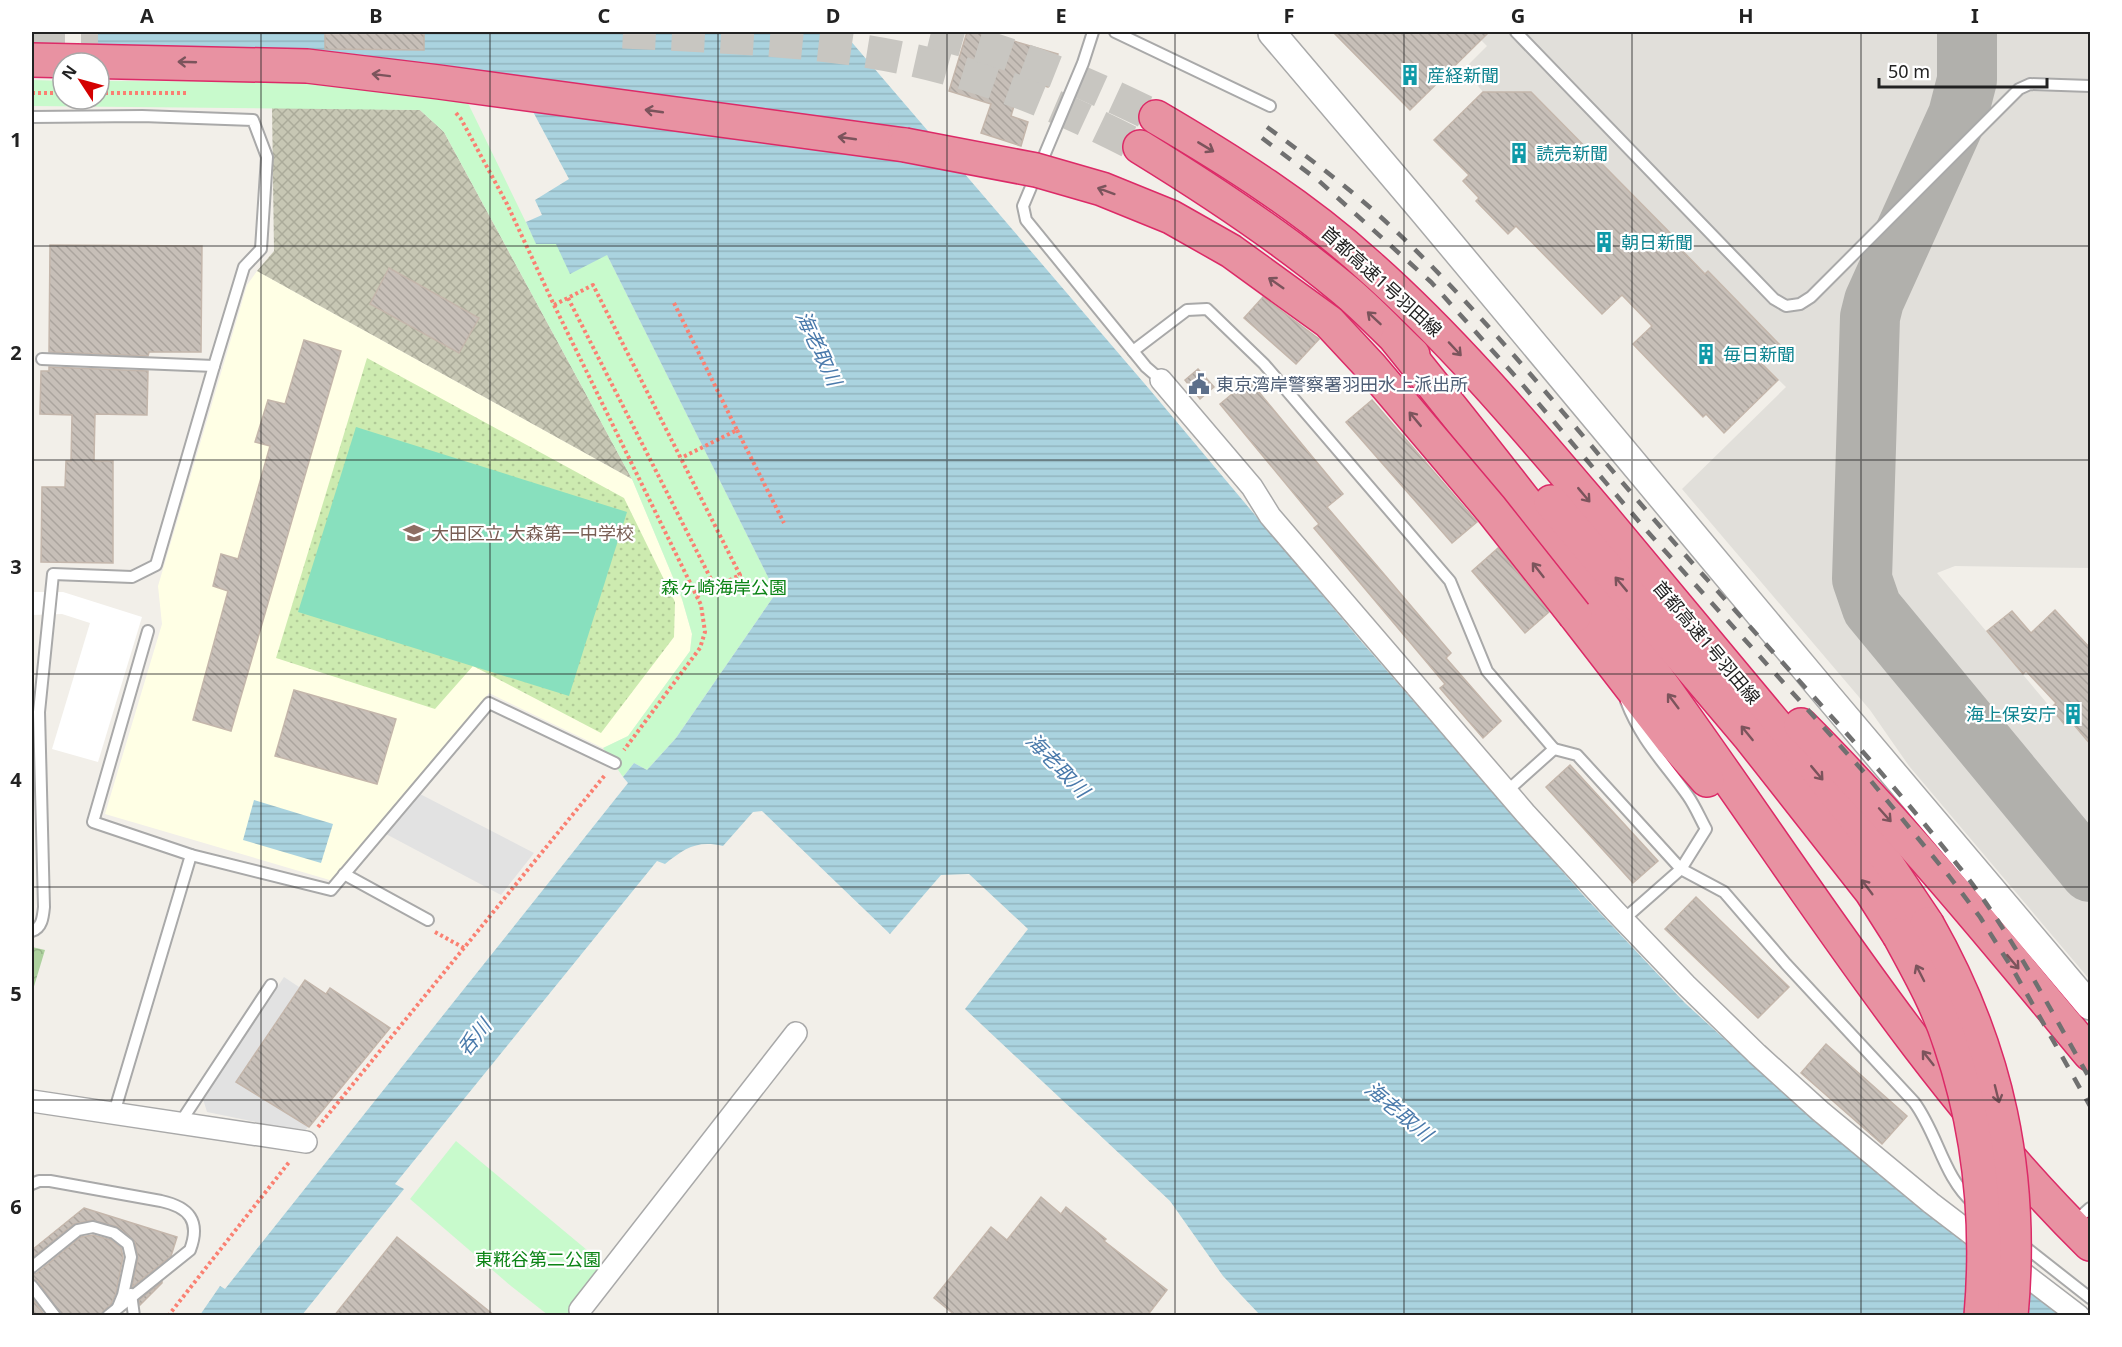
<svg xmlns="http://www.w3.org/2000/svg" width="2122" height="1347" font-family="'Noto Sans','Noto Sans JP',sans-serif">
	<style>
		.education { fill: #ffffe5 }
		.airport { fill: #e1dfda }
		.construction { fill: url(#construction-cross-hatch) }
		.grass { fill: url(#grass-dots) }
		.forest { fill: url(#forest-crowns) }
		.park { fill: #c8facc }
		.pitch { fill: #88e0be }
		.parking { fill: #e2e2e2 }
		.water { fill: url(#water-rules) }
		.pier { fill: #fff }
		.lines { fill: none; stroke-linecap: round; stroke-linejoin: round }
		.taxiway { stroke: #b1b0ac; stroke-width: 60 }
		.building { fill: url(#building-back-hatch); stroke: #c4b6ab; stroke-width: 1.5 }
		.motorway-tunnel { stroke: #c8c6c1; stroke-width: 33; stroke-dasharray: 33 16; stroke-linecap: butt }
		.service-casing { stroke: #a9a9a9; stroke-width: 14 }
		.minor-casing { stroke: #a9a9a9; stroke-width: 24 }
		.tertiary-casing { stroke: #a9a9a9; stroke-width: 30 }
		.motorway-casing { stroke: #dc2a67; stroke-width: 36 }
		.path { stroke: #fa8072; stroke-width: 4; stroke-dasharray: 3 3; stroke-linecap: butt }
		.service { stroke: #fff; stroke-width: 10 }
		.minor { stroke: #fff; stroke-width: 21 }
		.tertiary { stroke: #fff; stroke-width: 27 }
		.motorway { stroke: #e892a2; stroke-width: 33 }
		.rail { stroke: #707070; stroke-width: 4.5; stroke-dasharray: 12 12; stroke-linecap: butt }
		.motorway-bridge-casing { stroke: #dc2a67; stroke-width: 36; stroke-linecap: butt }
		.motorway-bridge { stroke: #e892a2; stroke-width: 33 }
		.oneway { stroke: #7b545c }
		.grid { fill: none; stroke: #222; stroke-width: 1.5; stroke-opacity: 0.55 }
		.labels { text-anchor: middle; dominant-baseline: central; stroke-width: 4.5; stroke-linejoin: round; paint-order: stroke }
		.culture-label { font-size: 18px; fill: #0d838f; stroke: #fff; text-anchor: start }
		.street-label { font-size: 18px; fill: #222; stroke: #fff }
		.service-label { font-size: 18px; fill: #4e5e75; stroke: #fff; text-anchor: start }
		.education-label { font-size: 18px; fill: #785e54; stroke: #fff; text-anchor: start }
		.park-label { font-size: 18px; fill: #0c8416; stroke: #fff }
		.water-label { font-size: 20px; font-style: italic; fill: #4a7aab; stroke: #fff }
		.neatline { fill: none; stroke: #222; stroke-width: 2 }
		.grid-label { font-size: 20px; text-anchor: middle; font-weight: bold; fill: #222 }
	</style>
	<defs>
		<pattern id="construction-cross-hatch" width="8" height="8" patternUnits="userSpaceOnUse" patternTransform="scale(1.5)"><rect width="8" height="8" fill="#c7c7b4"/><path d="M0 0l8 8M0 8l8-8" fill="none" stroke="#abab9a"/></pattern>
		<pattern id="grass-dots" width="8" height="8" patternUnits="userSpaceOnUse" patternTransform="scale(1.5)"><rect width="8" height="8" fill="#cdebb0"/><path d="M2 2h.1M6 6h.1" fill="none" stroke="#b0c997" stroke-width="1.8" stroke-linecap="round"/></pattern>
		<pattern id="forest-crowns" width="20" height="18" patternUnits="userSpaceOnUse" patternTransform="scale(1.5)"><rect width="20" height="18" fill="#add19e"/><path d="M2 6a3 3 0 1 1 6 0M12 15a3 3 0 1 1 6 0" fill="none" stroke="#95b388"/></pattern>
		<pattern id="water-rules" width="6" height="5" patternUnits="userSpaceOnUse" patternTransform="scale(1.5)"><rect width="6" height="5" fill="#aad3df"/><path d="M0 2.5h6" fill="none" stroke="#92b5bf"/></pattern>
		<pattern id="building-back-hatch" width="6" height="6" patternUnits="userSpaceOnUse" patternTransform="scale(1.5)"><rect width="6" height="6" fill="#c7bfb8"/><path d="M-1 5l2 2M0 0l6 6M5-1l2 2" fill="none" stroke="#aba49e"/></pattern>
	</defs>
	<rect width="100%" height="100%" fill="#f2efe9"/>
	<polygon class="education" points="257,271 632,479 682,599 692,634 690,651 628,736 603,748 489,693 333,881 105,814 162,624 158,586 247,285"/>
	<polygon class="airport" points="1473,32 2090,32 2090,568 1955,566 1937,573 2051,708 2060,699 2090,686 2090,980 1909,766 1870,710 1682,489 1786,387 1761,363 1708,271 1705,274 1675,243 1677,240 1531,92 1483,92 1464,69 1487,46"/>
	<polygon class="construction" points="272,107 420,110 444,132 632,479 257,271 274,251"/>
	<polygon class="grass" points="367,358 624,498 675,602 674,637 601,733 473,666 435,709 276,658"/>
	<polygon class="forest" points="32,947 45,950 32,993"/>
	<g class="park">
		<polygon points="32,80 63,81 63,99 99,99 99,81 420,82 463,93 536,243 556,244 607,255 776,593 676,738 647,770 634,763 623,777 603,748 628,736 690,651 692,634 682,599 632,479 444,132 420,110 32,106"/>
		<polygon points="456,1141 611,1270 581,1315 548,1315 511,1286 410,1199"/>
	</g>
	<polygon class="pitch" points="356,427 627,512 569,696 298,612"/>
	<g class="parking">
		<polygon points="420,794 534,853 501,895 386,834"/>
		<polygon points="284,977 299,987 305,980 326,994 330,988 390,1028 304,1132 207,1112 203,1099"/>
	</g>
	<g class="water">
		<path d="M92,32H843L1150,390L1360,640L1583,895L1685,1003L1766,1077L1909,1200L2063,1315H1260L1223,1276L1170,1201L965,1009L1028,929L969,874L941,875L890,934L762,811L753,812L723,846C697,840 685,848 665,864L657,861L395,1184L404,1189L302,1315H200L220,1286L225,1289L628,783L623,777L634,763L647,770L676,738L776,593L607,255L570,274L556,244H536L526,222L542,215L535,200L569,179L515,78L91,46Z"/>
		<polygon points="254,800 333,824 321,863 243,840"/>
	</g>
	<polygon class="pier" points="32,592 63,592 142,617 98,762 52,749 90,623 62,614 32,615"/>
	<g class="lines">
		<polyline class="taxiway" points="1967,32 1967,80 1958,115 1874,301 1870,317 1862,579 1872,608 2090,872"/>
	</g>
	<g class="building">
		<polygon points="325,32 424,32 424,50 325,49"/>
		<polygon points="967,32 983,32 1058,54 1048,87 1022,79 1011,116 1028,122 1021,146 981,133 991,104 949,91"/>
		<polygon points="1333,32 1489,32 1410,110"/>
		<polygon points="1483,92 1531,92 1678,241 1675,243 1705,274 1708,271 1780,345 1761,363 1778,380 1724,433 1706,414 1703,417 1633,344 1652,326 1622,295 1602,314 1516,226 1508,234 1476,201 1479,198 1463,181 1469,175 1434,140"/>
		<polygon points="50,245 202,246 201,352 149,352 148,356 49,352"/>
		<polygon points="389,268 479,318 459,353 370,304"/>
		<polygon points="1263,297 1319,339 1296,364 1244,318"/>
		<polygon points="304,340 341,351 231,731 193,720 228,591 213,586 221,554 238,559 270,446 255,442 268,400 285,404"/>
		<polygon points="49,367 148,371 147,415 95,414 94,461 113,461 113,563 41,562 42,487 65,487 66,461 71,461 72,415 40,414 41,371 49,371"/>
		<polygon points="1198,369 1214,387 1200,399 1185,380"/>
		<polygon points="1249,380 1343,494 1327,507 1451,653 1446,658 1501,721 1483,738 1440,688 1445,684 1314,528 1319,524 1220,404"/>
		<polygon points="1372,400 1477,522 1452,543 1346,422"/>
		<polygon points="1498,548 1549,612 1525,633 1472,571"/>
		<polygon points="2055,610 2091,649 2091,745 2069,719 2064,724 2051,708 2056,703 2026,671 2023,674 1987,631 2012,611 2031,633"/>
		<polygon points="294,690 396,719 377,784 275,756"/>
		<polygon points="1570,765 1658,861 1633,883 1546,787"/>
		<polygon points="1696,897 1789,987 1758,1018 1665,929"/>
		<polygon points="305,980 326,994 330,988 390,1028 309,1127 236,1082"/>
		<polygon points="1826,1044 1907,1116 1882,1144 1801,1073"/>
		<polygon points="1041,1197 1061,1214 1066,1207 1106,1239 1104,1241 1167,1290 1147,1316 956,1316 934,1298 991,1227 1007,1240"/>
		<polygon points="84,1208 177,1237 171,1256 132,1287 138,1258 135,1242 118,1227 92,1220 74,1224 32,1258 32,1250"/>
		<polygon points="93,1235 111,1240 121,1248 123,1257 116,1293 111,1304 103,1311 101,1316 62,1316 38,1281 32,1279 32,1274 37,1273 81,1237"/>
		<polygon points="397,1237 495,1316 334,1316"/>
		<polygon points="162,1282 162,1283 140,1305 139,1300"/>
		<polygon points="32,1298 45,1316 32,1316"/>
	</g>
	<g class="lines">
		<g class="motorway-tunnel">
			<polyline points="32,32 98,32"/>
			<path d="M623,32C739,38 857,40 969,75C1029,93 1085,119 1140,147"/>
			<path d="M931,32C1013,52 1081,80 1156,117"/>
		</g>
		<defs>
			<g id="service">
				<polyline points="1093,32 1083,63 1023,206 1026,220 1146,367 1161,380"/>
				<polyline points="1115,32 1270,106"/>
				<polyline points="1516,32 1774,299 1786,306 1800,304 1811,297 2019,89 2030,84 2090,86"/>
				<polyline points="32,117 142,116 253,120 267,157 261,249 244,267 214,366"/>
				<polyline points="1133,351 1187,310 1207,309 1264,364 1450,581 1487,671 1554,749 1506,792"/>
				<path d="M1554,749L1577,755L1681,869L1724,892L1786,964L1914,1102C1938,1134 1943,1177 1974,1204"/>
				<polyline points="191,855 331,890 489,703 615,763"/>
				<polyline points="344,874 428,920"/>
				<path d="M1623,920L1681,869L1706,829C1700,818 1695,806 1688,796C1664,762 1642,742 1626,701"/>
				<path d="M32,931C42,928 43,917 44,907L39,712L53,574L132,577L156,565L214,366L42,359"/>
				<polyline points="114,1113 191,855 93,822 148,631"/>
				<polyline points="180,1123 271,985"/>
				<path d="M32,1184L39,1181H50L161,1201C189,1207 201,1221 190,1250L108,1316"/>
				<polyline points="2073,1223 2090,1208"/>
				<polyline points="2020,1243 2090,1298"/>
				<polyline points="32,1267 78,1230 93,1227 114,1233 128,1244 131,1257 123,1295 118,1307"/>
				<polyline points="32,1286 55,1316"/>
				<polyline points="131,1294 134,1316"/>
			</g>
			<g id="minor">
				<polyline points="1161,380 1252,487 1270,516 1525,813 1615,911 1686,985 1757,1054 1820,1111 1931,1203 2079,1316"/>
				<polyline points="32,1101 306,1142"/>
				<polyline points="581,1316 580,1310 796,1033"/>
			</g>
			<polyline id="tertiary" points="1272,33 1423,211 1816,682 2090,1006"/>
			<g id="motorway">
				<polyline points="32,60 307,66 439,82 905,145"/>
				<path d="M1156,117C1231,161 1304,207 1368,265C1455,342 1529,431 1604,519C1683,613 1761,707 1839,801L1872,842L1927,924"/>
				<path d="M1140,147C1210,190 1277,234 1340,286C1366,307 1389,332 1413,355"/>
				<path d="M1397,340C1495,462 1592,585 1682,713C1812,895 1931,1087 2090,1244"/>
				<polyline points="1551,502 1749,736 1871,891 1899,935"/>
				<polyline points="1575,615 1671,739 1707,780"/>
				<path d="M1801,725C1904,828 1997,942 2090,1054"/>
			</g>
		</defs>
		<use href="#service" class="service-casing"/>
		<use href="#minor" class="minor-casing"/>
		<use href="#tertiary" class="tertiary-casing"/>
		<use href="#motorway" class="motorway-casing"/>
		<g class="path">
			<polyline points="32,93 63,93"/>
			<polyline points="99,93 189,93"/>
			<polyline points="456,113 461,119 507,204 554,305 701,605 705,632 700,648 624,750"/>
			<polyline points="568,298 715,587"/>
			<polyline points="674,303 737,430 681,458"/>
			<polyline points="554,305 593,285 740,575 697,596"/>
			<polyline points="737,430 784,523"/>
			<polyline points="435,932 464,948"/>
			<polyline points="318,1127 605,775"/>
			<polyline points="168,1316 290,1161"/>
		</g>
		<use href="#service" class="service"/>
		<use href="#minor" class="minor"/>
		<use href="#tertiary" class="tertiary"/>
		<use href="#motorway" class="motorway"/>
		<g class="rail">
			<path d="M1267,127C1313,161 1359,195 1400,235C1494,325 1573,426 1658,524C1758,639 1866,748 1960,868C2011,932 2049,1008 2090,1079"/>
			<polyline points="1262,138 1319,181 1431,282 1516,377 1647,531 1862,770 1949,876 1980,917 2015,973 2090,1106"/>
		</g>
		<defs>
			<g id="motorway-bridge">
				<polyline points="905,145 1036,170 1102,189 1171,217 1231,251 1329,322 1370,366 1491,509 1575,615"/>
				<path d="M1927,924C1998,1049 2024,1173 2011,1316"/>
				<path d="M1899,935C1918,970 1938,1005 1950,1043C1980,1131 1989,1224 1981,1316"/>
			</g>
		</defs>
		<use href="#motorway-bridge" class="motorway-bridge-casing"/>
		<use href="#motorway-bridge" class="motorway-bridge"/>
	</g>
	<defs><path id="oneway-shaft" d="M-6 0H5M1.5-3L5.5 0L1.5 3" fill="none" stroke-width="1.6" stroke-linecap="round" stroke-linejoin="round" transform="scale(1.5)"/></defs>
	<g class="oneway">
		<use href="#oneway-shaft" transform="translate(187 62) rotate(-178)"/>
		<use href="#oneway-shaft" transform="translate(381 75) rotate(-173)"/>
		<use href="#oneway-shaft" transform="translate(654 111) rotate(-172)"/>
		<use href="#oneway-shaft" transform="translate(847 138) rotate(-172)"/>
		<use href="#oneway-shaft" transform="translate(1206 147) rotate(31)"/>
		<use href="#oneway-shaft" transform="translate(1106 191) rotate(-160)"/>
		<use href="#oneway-shaft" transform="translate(1276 283) rotate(-145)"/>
		<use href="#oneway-shaft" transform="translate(1374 318) rotate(-137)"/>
		<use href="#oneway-shaft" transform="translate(1455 349) rotate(47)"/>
		<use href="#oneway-shaft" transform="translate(1415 419) rotate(-130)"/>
		<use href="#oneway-shaft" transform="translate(1584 495) rotate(50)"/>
		<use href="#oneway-shaft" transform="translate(1538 570) rotate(-128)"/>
		<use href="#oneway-shaft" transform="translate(1621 584) rotate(-130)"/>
		<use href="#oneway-shaft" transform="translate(1673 701) rotate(-127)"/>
		<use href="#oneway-shaft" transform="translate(1747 733) rotate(-129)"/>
		<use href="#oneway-shaft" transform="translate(1817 773) rotate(50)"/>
		<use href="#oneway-shaft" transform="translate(1885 815) rotate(48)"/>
		<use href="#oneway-shaft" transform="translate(1867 887) rotate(-127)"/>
		<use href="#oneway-shaft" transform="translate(2013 962) rotate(50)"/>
		<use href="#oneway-shaft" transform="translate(1920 973) rotate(-117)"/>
		<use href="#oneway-shaft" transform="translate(1928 1058) rotate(-128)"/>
		<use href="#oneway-shaft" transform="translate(1997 1094) rotate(76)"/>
	</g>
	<path class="grid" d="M261,32V1316M490,32V1316M718,32V1316M947,32V1316M1175,32V1316M1404,32V1316M1632,32V1316M1861,32V1316M32,246H2090M32,460H2090M32,674H2090M32,887H2090M32,1100H2090"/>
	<defs>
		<symbol id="building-bare" viewBox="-9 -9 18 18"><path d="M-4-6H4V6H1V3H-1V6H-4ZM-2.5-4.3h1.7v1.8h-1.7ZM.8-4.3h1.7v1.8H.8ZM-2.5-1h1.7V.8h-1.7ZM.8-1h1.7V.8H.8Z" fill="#0f9aa8" stroke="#fff" stroke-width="2.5" paint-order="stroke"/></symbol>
		<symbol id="civic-bare" viewBox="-9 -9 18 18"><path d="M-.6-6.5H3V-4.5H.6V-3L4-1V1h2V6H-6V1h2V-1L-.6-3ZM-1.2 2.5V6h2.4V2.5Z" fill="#5c6f8a" stroke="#fff" stroke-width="2.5" paint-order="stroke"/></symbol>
		<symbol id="school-bare" viewBox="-9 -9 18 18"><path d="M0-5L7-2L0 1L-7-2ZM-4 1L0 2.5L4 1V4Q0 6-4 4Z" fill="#8d6e63" stroke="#fff" stroke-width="2.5" paint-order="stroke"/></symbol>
	</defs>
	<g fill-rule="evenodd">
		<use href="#building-bare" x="1395" y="60" width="30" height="30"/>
		<use href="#building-bare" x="1504" y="138" width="30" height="30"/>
		<use href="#building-bare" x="1589" y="227" width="30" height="30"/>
		<use href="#building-bare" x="1691" y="339" width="30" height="30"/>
		<use href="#civic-bare" x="1184" y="369" width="30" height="30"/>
		<use href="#school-bare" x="399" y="518" width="30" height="30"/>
		<use href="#building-bare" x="2058" y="699" width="30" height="30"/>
	</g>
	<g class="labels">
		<g class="culture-label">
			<text x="1427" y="75">産経新聞</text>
			<text x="1536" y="153">読売新聞</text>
			<text x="1621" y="242">朝日新聞</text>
			<text x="1723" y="354">毎日新聞</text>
			<text x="2056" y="714" text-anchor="end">海上保安庁</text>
		</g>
		<g class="street-label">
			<text transform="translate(1382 281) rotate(42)">首都高速1号羽田線</text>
			<text transform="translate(1707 642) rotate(50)">首都高速1号羽田線</text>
		</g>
		<g class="service-label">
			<text x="1216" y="384">東京湾岸警察署羽田水上派出所</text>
		</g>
		<g class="education-label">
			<text x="431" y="533">大田区立 大森第一中学校</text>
		</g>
		<g class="park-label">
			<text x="724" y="587">森ヶ崎海岸公園</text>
			<text x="538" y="1259">東糀谷第二公園</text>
		</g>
		<g class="water-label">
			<text transform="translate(819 348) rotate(65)">海老取川</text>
			<text transform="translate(1058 765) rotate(46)">海老取川</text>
			<text transform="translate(474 1037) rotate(-51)">呑川</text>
			<text transform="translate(1399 1111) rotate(40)">海老取川</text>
		</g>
	</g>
	<rect width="2122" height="1347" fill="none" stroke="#ffffff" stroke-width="66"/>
	<g transform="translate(81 81) rotate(306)"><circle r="28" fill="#ffffff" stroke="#a7a7a7" stroke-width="1.5"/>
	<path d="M0-4.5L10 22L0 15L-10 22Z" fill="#d40000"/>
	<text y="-9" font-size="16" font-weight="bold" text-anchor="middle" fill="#222222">N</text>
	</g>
	<path d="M1879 78v9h168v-9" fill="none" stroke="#222222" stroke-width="3"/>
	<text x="1888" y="78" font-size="18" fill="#222222" stroke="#ffffff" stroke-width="4.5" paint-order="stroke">50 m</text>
	<rect x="33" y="33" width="2056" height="1281" class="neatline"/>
	<g class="grid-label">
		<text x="147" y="23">A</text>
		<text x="376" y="23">B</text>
		<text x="604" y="23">C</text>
		<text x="833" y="23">D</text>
		<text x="1061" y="23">E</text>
		<text x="1289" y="23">F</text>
		<text x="1518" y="23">G</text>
		<text x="1746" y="23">H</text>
		<text x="1975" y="23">I</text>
		<text x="16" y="147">1</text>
		<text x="16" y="360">2</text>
		<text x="16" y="574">3</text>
		<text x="16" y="787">4</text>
		<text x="16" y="1001">5</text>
		<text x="16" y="1214">6</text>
	</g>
</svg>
